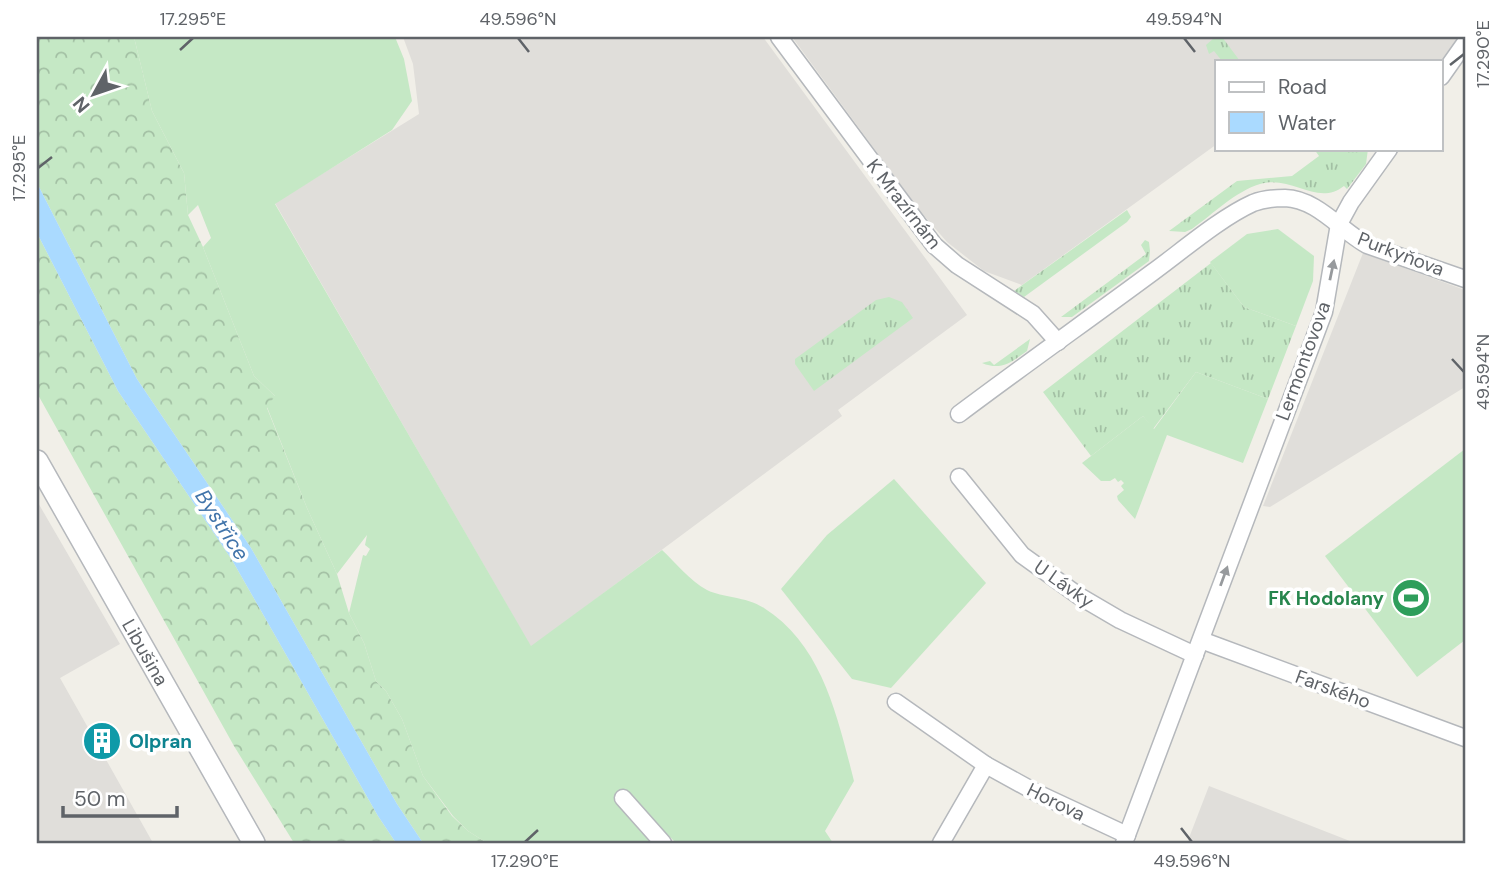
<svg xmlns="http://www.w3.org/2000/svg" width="1502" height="880" font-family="'DM Sans',sans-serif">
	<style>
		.industrial { fill: #e0deda }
		.grass { fill: url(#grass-tufts) }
		.forest { fill: url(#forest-crowns) }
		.garden { fill: #c5e8c5 }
		.water { fill: #aadaff }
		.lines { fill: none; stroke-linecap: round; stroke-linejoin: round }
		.minor-casing { stroke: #b5b8bc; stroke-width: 19 }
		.tertiary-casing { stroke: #b5b8bc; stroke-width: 24 }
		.minor { stroke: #fff; stroke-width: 16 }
		.tertiary { stroke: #fff; stroke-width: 21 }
		.oneway { fill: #979a9d }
		.ticks { fill: none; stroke: #5f6368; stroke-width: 2.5 }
		.labels { text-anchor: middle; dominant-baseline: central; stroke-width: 7; stroke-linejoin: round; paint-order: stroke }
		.street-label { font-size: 19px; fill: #5f6368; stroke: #fff }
		.leisure-label { font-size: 19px; font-weight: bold; fill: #27864d; stroke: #fff; text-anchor: end }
		.culture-label { font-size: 19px; font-weight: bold; fill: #0d838f; stroke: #fff; text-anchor: start }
		.water-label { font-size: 21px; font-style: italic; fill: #4174aa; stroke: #fff }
		.neatline { fill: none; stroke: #5f6368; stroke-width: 2.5 }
		.ticks-label { font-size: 18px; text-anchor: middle; fill: #5f6368 }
	</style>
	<defs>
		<pattern id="grass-tufts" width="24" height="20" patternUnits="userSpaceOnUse" patternTransform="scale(1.75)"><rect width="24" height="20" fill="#c5e8c5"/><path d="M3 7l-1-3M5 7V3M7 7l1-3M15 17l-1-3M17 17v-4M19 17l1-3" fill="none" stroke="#a3c0a4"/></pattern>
		<pattern id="forest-crowns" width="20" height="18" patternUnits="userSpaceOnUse" patternTransform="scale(1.75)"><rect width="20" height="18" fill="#c5e8c5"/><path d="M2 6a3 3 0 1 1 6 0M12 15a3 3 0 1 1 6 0" fill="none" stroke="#a3c0a4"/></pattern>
	</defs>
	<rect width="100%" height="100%" fill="#f1efe8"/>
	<g class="industrial">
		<polygon points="403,37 763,37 967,315 838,410 842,416 531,647 275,203 419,114 413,64"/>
		<polygon points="792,37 1459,37 1441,61 1217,61 1217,144 1022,285 984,271 947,242 920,211"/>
		<polygon points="1363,253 1465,290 1465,387 1270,507 1263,506"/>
		<polygon points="37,501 120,644 60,678 153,843 37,843"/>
		<polygon points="1209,786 1355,843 1187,843"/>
	</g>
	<g class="grass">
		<polygon points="1215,37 1222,37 1240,61 1222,61 1214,51 1209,54 1206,45"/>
		<path d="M1314,149H1368L1366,164L1347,189L1344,186C1317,207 1293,175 1260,184C1236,191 1213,214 1192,229L1185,232L1169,231L1237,181L1292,176L1319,156Z"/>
		<polygon points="1127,210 1131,217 1127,222 1024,297 1014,291"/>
		<polygon points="1145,240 1149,242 1150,251 1149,261 1072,317 1061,317 1146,254 1141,245"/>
		<polygon points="1211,263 1244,307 1296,326 1268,399 1196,372 1153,429 1143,416 1091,456 1043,392"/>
		<polygon points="889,297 902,302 913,318 814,391 795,364 795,359 876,300"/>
		<path d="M1030,339L1027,351C1012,362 1001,371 982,363L990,361L994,365Z"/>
	</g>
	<g class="forest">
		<polygon points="37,37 134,37 152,111 184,173 188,215 203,247 254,376 276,397 267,408 307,508 337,574 349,613 364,643 376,681 386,691 402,719 423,776 452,816 468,831 487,843 423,843 397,804 251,548 137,379 37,183"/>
		<polygon points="37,233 118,391 232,560 378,816 396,843 294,843 234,746 37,393"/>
	</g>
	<g class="garden">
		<path d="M134,37H395L404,59L412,101L392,130L275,204L531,646L662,550C676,563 690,581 707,590C723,598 745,596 764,608C823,645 838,719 854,781L825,831L833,843H676L636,803L625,814L651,843H487L468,831L453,816L423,776L402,719L386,691L376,681L364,643L349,613L363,555L366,556L370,549L365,545L367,535L337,574L307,508L267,407L275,396L254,376L203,247L211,238L198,205L188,215L184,173L152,111Z"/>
		<polygon points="1278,229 1314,256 1313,281 1296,326 1244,307 1210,262 1247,234"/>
		<polygon points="1196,372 1268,399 1243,463 1167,435 1135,519 1118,500 1117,496 1124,490 1121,486 1124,483 1121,480 1118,482 1115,478 1110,481 1101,481 1082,463 1143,416 1154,429"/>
		<polygon points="1465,449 1465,640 1417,677 1325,556"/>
		<polygon points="894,479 986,583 891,688 852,679 781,589 827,535"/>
	</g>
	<polygon class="water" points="37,183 137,379 251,548 397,804 423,843 396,843 378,816 232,560 118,391 37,233"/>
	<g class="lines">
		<defs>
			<g id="minor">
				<polyline points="779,37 934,245 957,265 1033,314 1058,342"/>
				<polyline points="1441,77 1465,43"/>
				<path d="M959,414C1023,366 1088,320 1153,272C1182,251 1220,218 1253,203C1263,199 1274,198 1285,198C1317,199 1340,230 1367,245L1465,279"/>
				<polyline points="959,477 1022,555 1079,596 1120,620 1195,655"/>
				<polyline points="1201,640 1465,738"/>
				<polyline points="896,702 986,765 1037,793 1127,835"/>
				<polyline points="623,798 663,843"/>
				<polyline points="941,843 986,765"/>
				<polyline points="1124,843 1324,312 1339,224 1351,202 1389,149"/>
			</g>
			<g id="tertiary">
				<path id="s1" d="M37,461L254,843"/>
			</g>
		</defs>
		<use href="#minor" class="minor-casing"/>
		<use href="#tertiary" class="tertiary-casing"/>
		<use href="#minor" class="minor"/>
		<use href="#tertiary" class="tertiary"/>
	</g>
	<defs><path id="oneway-solid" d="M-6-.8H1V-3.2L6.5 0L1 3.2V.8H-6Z" transform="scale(1.75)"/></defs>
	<g class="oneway">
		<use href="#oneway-solid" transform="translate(1332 270) rotate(-78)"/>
		<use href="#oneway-solid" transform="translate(1224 576) rotate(-70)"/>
	</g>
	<path class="ticks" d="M518,38L529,52M1184,38L1195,52M180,50L193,38M1450,65L1464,54M38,168L52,157M1452,359L1464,372M1181,828L1192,842M525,842L538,830"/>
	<defs>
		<symbol id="stadium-disc" viewBox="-11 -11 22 22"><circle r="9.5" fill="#2e9e5b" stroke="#fff"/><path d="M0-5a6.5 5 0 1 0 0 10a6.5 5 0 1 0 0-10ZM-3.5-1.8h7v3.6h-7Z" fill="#fff"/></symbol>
		<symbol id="building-disc" viewBox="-11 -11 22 22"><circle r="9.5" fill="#0f9aa8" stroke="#fff"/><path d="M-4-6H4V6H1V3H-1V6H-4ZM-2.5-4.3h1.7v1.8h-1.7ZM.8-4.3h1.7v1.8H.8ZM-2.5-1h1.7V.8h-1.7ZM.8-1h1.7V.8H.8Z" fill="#fff"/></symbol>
	</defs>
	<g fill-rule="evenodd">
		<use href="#stadium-disc" x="1389" y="576" width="44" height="44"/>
		<use href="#building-disc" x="80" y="719" width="44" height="44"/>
	</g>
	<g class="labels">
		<g class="street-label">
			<text transform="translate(904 204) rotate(52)">K Mrazírnám</text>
			<text transform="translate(1401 254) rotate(21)">Purkyňova</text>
			<text transform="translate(1303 361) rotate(-70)">Lermontovova</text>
			<text transform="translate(1064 584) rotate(35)">U Lávky</text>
			<text stroke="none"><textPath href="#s1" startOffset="220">Libušina</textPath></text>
			<text transform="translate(1333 689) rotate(20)">Farského</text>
			<text transform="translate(1056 802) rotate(26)">Horova</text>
		</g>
		<g class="leisure-label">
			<text x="1384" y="598">FK Hodolany</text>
		</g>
		<g class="culture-label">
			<text x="129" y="741">Olpran</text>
		</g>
		<g class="water-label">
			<text transform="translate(222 525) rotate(57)">Bystřice</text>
		</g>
	</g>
	<rect width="1502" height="880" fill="none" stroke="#ffffff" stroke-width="77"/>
	<rect x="1215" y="60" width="228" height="91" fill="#ffffff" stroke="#bfc1c3" stroke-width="2"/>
	<rect x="1229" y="82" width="35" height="10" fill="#ffffff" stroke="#bfc1c3" stroke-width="2"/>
	<text x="1278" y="94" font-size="21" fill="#5f6368">Road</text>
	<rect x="1229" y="112" width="35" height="21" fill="#aadaff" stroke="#bfc1c3" stroke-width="2"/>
	<text x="1278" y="130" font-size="21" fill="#5f6368">Water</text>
	<g transform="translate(94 94) rotate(230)" stroke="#ffffff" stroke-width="5" paint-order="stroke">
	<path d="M0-5L12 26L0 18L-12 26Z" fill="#5f6368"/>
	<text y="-10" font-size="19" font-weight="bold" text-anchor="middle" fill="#5f6368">N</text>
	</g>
	<path d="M63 806v10h114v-10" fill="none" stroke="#5f6368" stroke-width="3.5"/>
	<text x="74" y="806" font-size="21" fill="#5f6368" stroke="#ffffff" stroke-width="5" paint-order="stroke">50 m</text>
	<rect x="38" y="38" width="1426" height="804" class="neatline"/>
	<g class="ticks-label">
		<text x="193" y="25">17.295°E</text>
		<text x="518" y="25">49.596°N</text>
		<text x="1184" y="25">49.594°N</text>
		<text transform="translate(1483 54) rotate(-90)" y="6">17.290°E</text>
		<text transform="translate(19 168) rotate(-90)" y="6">17.295°E</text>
		<text transform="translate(1483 372) rotate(-90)" y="6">49.594°N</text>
		<text x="525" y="867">17.290°E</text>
		<text x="1192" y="867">49.596°N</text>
	</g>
</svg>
